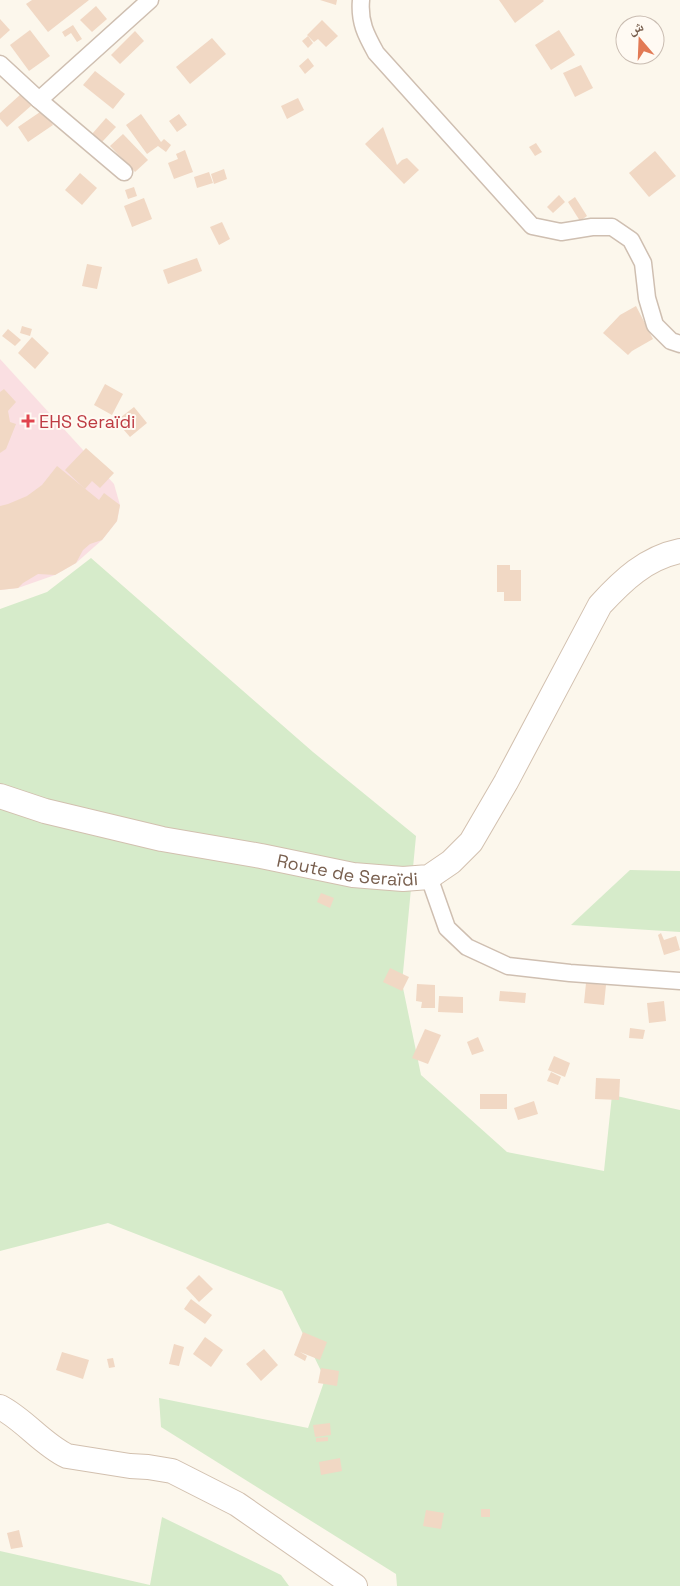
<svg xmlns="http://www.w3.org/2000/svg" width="680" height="1586" font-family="'Space Grotesk','Noto Naskh Arabic',sans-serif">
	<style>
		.medical { fill: #fadfe2 }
		.green { fill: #d6ebca }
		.building { fill: #f1d8c4 }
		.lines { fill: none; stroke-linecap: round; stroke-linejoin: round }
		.minor-casing { stroke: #cfbfb1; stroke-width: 19 }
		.secondary-casing { stroke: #d2c0af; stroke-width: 26 }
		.minor { stroke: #fff; stroke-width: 16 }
		.secondary { stroke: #fff; stroke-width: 24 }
		.health-dot { fill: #e0444e; stroke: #fffaf3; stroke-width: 2 }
		.labels { text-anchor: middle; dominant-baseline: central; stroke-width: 4; stroke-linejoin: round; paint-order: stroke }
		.health-label { font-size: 18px; fill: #be3a42; stroke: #fffaf3; text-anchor: start }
		.street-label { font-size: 18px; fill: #785f4e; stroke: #fffaf3 }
	</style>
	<rect width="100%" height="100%" fill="#fcf7ec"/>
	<polygon class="medical" points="0,359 114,484 120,505 117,521 102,540 76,563 55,575 18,588 0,590"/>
	<g class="green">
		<polygon points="91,558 313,752 416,836 402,983 421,1075 507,1152 604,1171 612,1095 680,1110 680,1586 397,1586 396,1574 161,1427 159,1398 308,1428 325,1379 282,1291 108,1223 0,1251 0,609 47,592"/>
		<polygon points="630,870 680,871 680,932 571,925"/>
		<polygon points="162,1517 281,1575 289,1586 0,1586 0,1551 150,1585"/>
	</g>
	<g class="building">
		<polygon points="32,0 89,0 48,32 26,4"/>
		<polygon points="320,0 337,0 336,5"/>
		<polygon points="499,0 543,0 544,1 515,23"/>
		<polygon points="96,6 107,19 92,32 80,20"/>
		<polygon points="0,19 10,30 0,39"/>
		<polygon points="322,20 338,36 326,47 318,39 314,42 307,35"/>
		<polygon points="73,25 82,39 77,42 71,33 65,37 62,32"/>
		<polygon points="30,30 50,56 29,71 10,45"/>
		<polygon points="559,30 575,55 551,70 535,45"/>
		<polygon points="135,31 144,41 120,64 111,55"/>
		<polygon points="308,36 313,43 308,48 302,41"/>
		<polygon points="212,38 226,54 190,84 176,67"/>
		<polygon points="308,58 314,66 305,74 299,66"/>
		<polygon points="581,65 593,88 575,97 563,73"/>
		<polygon points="95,71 125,94 113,109 83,85"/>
		<polygon points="21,94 32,105 7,127 0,119 0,113"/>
		<polygon points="298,98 304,110 287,119 281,106"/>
		<polygon points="43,110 53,125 28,142 18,127"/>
		<polygon points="141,114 161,142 164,139 171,145 166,152 158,146 147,154 126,125"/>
		<polygon points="179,114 187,125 177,132 169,121"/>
		<polygon points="106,118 116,127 102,142 92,134"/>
		<polygon points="383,127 397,165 402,160 407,158 419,170 404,184 365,144"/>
		<polygon points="123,134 148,160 135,172 110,146"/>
		<polygon points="536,143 542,152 535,156 529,147"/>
		<polygon points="185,150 193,172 174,179 168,163 178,159 176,154"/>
		<polygon points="655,151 676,176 649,197 629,173"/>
		<polygon points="224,169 227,179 214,184 211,174"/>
		<polygon points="209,172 213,183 197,188 194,177"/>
		<polygon points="80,173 97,188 82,205 65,190"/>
		<polygon points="134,187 137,196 128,199 125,190"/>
		<polygon points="559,195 565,202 553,213 547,207"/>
		<polygon points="575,197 587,216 580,221 568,202"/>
		<polygon points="144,198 152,219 132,227 124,206"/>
		<polygon points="222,222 230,239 219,245 210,227"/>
		<polygon points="197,258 202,271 168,284 163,270"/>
		<polygon points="87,264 102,267 97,289 82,286"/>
		<polygon points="636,306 653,339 632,351 628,355 603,333 620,315"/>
		<polygon points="22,326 32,329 30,336 20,333"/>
		<polygon points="8,329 21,340 15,346 2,336"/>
		<polygon points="32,337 49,353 35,369 18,353"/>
		<polygon points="105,384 123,394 112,415 94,405"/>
		<polygon points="4,389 16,402 8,411 10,422 16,424 6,449 0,453 0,392"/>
		<polygon points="134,407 147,423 130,437 116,421"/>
		<polygon points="86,448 114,473 100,488 92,481 85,489 65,470"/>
		<polygon points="57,466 99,500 104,493 120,505 117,521 102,540 90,544 83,550 76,563 55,575 38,574 23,583 18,588 0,590 0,506 8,504 27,496 42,485"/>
		<polygon points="497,565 510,565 510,570 521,570 521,601 504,601 504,592 497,592"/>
		<polygon points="321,893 334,898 330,908 317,902"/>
		<polygon points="661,933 664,940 676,936 680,950 664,955 658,935"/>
		<polygon points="390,968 409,977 402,991 383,982"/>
		<polygon points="586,983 606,985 604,1005 584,1003"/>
		<polygon points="417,984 435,985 435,1008 421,1008 422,1002 416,1001"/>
		<polygon points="500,991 526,993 525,1003 499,1001"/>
		<polygon points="439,996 463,997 463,1013 438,1012"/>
		<polygon points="664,1001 666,1021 649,1023 647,1003"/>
		<polygon points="630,1028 645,1030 643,1039 629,1038"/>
		<polygon points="425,1029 441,1035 428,1064 412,1058"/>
		<polygon points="478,1037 484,1051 472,1055 467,1042"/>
		<polygon points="554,1056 570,1063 565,1077 548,1070"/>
		<polygon points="551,1072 561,1077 558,1085 547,1081"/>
		<polygon points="596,1078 620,1079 619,1100 595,1099"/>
		<rect x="480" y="1094" width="27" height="15"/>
		<polygon points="534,1101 538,1114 518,1120 514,1108"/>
		<polygon points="199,1275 213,1289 199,1302 186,1288"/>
		<polygon points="191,1299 212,1315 205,1324 184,1309"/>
		<polygon points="303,1332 327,1342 320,1360 300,1352 307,1356 305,1361 294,1355"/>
		<polygon points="205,1337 223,1350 211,1367 193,1354"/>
		<polygon points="174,1344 184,1347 179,1366 169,1364"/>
		<polygon points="264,1349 278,1365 261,1381 246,1364"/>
		<polygon points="62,1352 89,1360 83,1379 56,1370"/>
		<polygon points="113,1358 115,1367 109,1368 107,1359"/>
		<polygon points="321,1368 339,1371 337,1386 318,1383"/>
		<polygon points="330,1423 331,1435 315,1437 313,1425"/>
		<polygon points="328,1437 328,1441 316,1442 316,1438"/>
		<polygon points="340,1458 342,1471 321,1475 319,1462"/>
		<rect x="481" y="1509" width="9" height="8"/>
		<polygon points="426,1510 444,1513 441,1529 423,1526"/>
		<polygon points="19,1530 23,1547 11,1549 7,1533"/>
	</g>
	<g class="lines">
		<defs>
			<g id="minor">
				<path d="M361,0C359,22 366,35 376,53L532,226L561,232L592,227H612L631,240L643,263L647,298L655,325L671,341L680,344"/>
				<polyline points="0,64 39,100 124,172"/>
				<polyline points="39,100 150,0"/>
				<polyline points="429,877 447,928 467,947 508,966 570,973 680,981"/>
			</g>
			<g id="secondary">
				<path id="s1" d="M0,796L45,811L162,839L261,856L353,875L403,879L429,877L451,862L471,842L506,782L600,605C623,580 646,558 680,551"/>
				<path d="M0,1407C25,1420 42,1444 67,1456L130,1466L148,1467L172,1471L237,1504L355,1586"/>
			</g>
		</defs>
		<use href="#minor" class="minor-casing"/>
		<use href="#secondary" class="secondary-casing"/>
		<use href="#minor" class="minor"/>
		<use href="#secondary" class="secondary"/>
	</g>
	<path class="health-dot" d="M25.5 413.5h5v5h5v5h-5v5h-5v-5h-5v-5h5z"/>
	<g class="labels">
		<g class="health-label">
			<text x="39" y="421">EHS Seraïdi</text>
		</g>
		<g class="street-label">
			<text stroke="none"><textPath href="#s1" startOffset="356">Route de Seraïdi</textPath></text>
		</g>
	</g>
	<g transform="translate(640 40) rotate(341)"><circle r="24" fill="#fffaf3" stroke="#c9bcb1"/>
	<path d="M0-4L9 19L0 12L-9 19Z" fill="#e27a55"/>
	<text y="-8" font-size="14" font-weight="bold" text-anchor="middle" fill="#785f4e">ش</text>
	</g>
</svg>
